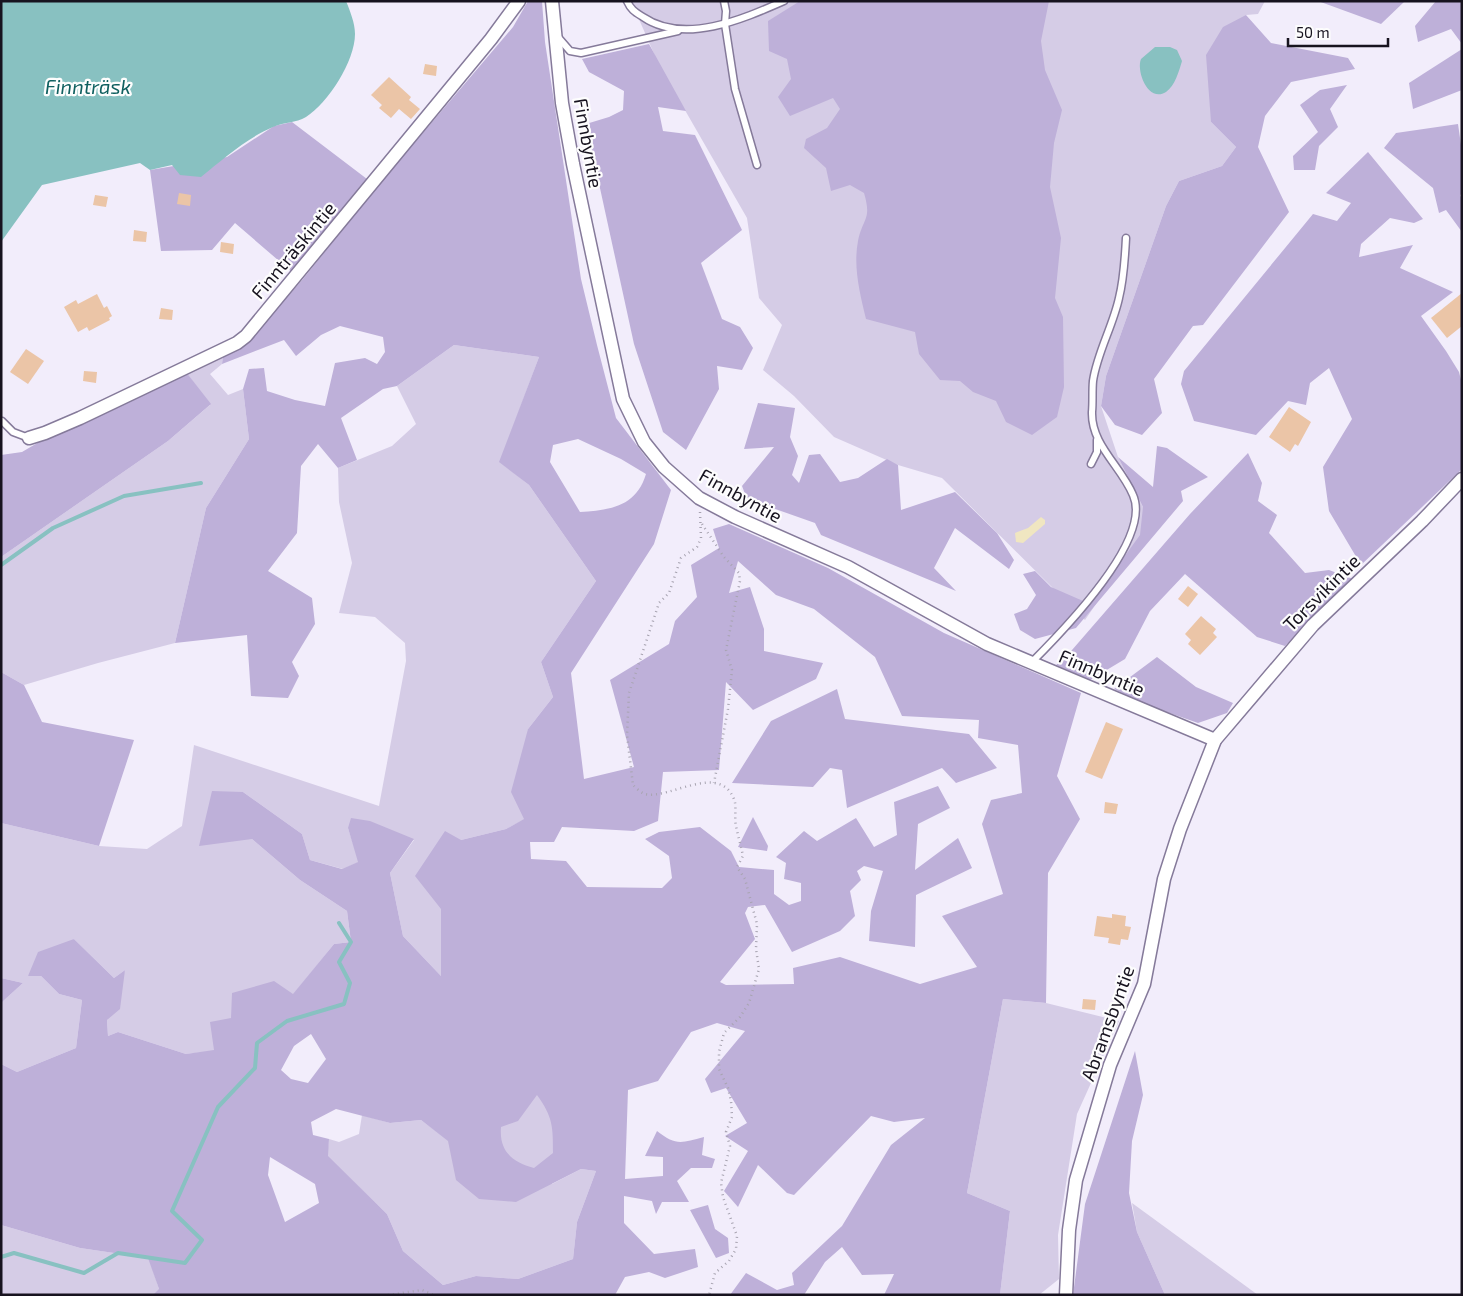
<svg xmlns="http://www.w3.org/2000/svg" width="1463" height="1296" font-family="'Exo 2',sans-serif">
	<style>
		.green { fill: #d5cce6 }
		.forest { fill: #beb0d9; fill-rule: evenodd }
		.sand { fill: #f0e6c1 }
		.water { fill: #88c1c1 }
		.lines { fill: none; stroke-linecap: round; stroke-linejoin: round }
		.stream { stroke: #88c1c1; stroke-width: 4 }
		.building { fill: #ebc5a7 }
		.service-casing { stroke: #857a9a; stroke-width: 9 }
		.minor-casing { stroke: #857a9a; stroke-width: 15 }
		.path { stroke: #a8a4b1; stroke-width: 2.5; stroke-dasharray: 1 4; stroke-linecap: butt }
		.service { stroke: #fff; stroke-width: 6 }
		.minor { stroke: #fff; stroke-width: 12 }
		.labels { text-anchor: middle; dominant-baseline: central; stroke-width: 4.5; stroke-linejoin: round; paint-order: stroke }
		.street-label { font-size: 19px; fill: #17131f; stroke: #fdfdfd }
		.water-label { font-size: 20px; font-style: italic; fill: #106060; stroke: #fdfdfd }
	</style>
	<rect width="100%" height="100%" fill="#f2edfb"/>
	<g class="green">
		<polygon points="631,1 1265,1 1258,14 1246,15 1211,122 1236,147 1222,166 1179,181 1166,206 1106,376 1101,406 1118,457 1143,507 1146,531 1085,620 942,478 898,465 834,437 794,396 763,370 782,325 759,298 747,218 659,65"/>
		<polygon points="454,345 539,357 500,462 529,485 596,581 541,662 553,697 528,729 525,819 506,829 461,840 441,909 441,976 403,936 390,873 414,840 348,828 359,862 343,869 310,860 302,834 243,792 252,839 300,880 347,911 351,942 334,944 293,995 231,1018 214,1051 186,1054 118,1032 108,1036 107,1020 125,970 114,978 74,939 28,976 41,976 59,994 82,1000 76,1048 17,1072 1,1064 1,1003 23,983 1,978 1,823 99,846 147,849 182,826 194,745 379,806 406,661 405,643 375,617 339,613 352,563 339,502 338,468 392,446 416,424 397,386"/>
		<polygon points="223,356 222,364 210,374 228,395 243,389 249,439 206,508 175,643 98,663 24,685 1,672 1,557 168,441 210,405 186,372"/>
		<polygon points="565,930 552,1184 581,1169 596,1171 577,1222 573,1259 518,1279 476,1276 443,1285 403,1251 387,1214 327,1156 329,1139 339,1142 359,1134 362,1115 390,1123 421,1120 448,1140"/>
		<polygon points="1003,999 1046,1003 1119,1021 1077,1114 1058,1235 1059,1279 1039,1295 1000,1295 1010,1211 967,1193"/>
		<polygon points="1132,1203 1258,1295 1165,1295 1137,1232"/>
		<polygon points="1,1225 80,1248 149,1258 159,1289 192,1295 1,1295"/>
	</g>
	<g class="forest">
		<path d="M528,1H542L545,42L581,279L597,345L616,418L671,490L654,544L571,673L584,779L634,767L610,680L669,644L675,621L697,597L691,565L719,548L713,529L729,524L828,568L944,633L1081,693L1057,776L1080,819L1048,873L1046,1003L1003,999L967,1193L1010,1211L1000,1295H884L894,1274L862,1275L842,1247L825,1262L804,1295H730L746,1273L777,1290L794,1285L792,1273L842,1226L891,1145L925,1118L894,1122L871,1116L794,1195L787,1193L758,1165L738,1207L724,1191L748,1151L725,1136L747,1123L726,1088L711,1093L705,1079L745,1031L717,1023L691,1032L658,1081L628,1090L625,1179L663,1176V1157L645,1156L657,1131C676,1146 681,1143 704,1137L702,1155L715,1159L712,1168H691L677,1181L689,1202H662L656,1214L652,1201L624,1196V1223L654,1254L695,1249L698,1267L665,1278L649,1272L625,1277L615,1295H153L159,1289L148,1258L80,1248L1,1225V1064L17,1072L76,1048L82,1000L59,994L41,976H28L38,952L74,939L114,978L125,970L120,1009L107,1020L108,1036L118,1032L186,1054L214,1050L210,1022L231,1018L232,993L274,981L293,994L334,944L351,942L347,911L300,880L252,839L199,846L212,791L243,792L302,834L310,860L342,869L358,862L348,828L351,818L370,821L414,839L390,873L403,936L441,976V909L415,876L445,831L461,840L506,829L524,819L511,792L528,729L553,697L541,662L596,581L529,485L499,462L539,357L454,345L397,386L383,389L341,418L357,460L338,468L318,444L301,466L297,533L268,571L312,598L315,624L292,662L299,676L288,698L251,696L247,635L175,643L206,508L249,439L243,389L249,369L264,368L267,391L295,400L325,406L335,363L365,358L377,364L385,352L383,337L340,326L321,335L296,356L284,340L222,364L223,356L248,341L303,279L376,188L513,27ZM578,439L621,459L646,474C636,507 610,510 580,512L550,462L553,445ZM738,561L776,595L814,609L875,657L902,716L979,720L978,738L1018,745L1022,793L991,800L982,824L1003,894L942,916L977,967L920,984L840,957L793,968L794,984L726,985L720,982L755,939L745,913L748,907L765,905L792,952L840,931L855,916L850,891L861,880L857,871L864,866L883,871L871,911L869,941L915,947L916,895L972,868L958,838L915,870L918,824L950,808L938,786L894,802L897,835L874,847L856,818L817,841L804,831L776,857L786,863L784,879L801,883V901L789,905L774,894V870L739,867L731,851L700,827L659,832L645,839L669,856L672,878L662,888L587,887L566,861L531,859L530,842H554L562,827L634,831L658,821L663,772L719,770L726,682L753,710L816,679L823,663L764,651V629L750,587L729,593ZM311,1034L326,1059L308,1083L291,1079L281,1070L294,1046ZM537,1095C553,1117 553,1127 553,1153L534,1168C512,1162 499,1151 501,1127L518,1121ZM336,1109L390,1123L421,1120L448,1141L456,1180L479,1199L516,1202L581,1169L596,1171L577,1222L573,1259L518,1279L476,1276L443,1285L403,1251L387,1214L328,1156L329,1139L313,1135L311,1122ZM270,1157L315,1184L319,1203L285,1222L268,1175Z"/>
		<path d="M800,1H1049L1041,41L1045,70L1062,110L1054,143L1050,187L1061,238L1055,298L1063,317L1064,387L1057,417L1032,435L1006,422L996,401L973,392L960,381L940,380L919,354L915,332L866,319C860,294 853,267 858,241C863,217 872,220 864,193L850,185L831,191L826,168L804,148L806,139L827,128L840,109L833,98L790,116L778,97L791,79L787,59L769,51L768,21Z"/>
		<polygon points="1318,1 1405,1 1381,24"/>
		<polygon points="1436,1 1462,1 1462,44 1451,29 1418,42 1415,26"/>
		<polygon points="1246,15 1271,43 1348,58 1355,69 1291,82 1265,116 1258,147 1289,212 1203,325 1193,326 1154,379 1162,413 1142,435 1115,425 1101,406 1106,376 1166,206 1179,181 1222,166 1236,147 1211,122 1206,55 1223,27"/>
		<polygon points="649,44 686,111 658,107 663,131 695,135 742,230 701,263 722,319 740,327 753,348 742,370 717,366 719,389 686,450 663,432 634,344 586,124 609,117 623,110 624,91 589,72 582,59"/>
		<polygon points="1462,49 1462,90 1413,109 1409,83"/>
		<polygon points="1347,85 1330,109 1338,127 1319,146 1315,170 1294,170 1293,156 1318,132 1300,105 1320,90"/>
		<polygon points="292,122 367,179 293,273 235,223 212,250 161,251 150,170 227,157 274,126"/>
		<polygon points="1458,124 1462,152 1462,194 1460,195 1462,199 1462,232 1446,210 1439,213 1433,188 1384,148 1396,133"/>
		<polygon points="1368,152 1423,219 1414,223 1390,218 1361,244 1359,257 1413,245 1400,268 1453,292 1421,316 1446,351 1459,372 1462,384 1462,469 1361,565 1329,511 1323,467 1352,419 1329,368 1310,383 1306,405 1288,401 1256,435 1194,421 1181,384 1184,371 1313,214 1337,221 1351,203 1326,193"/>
		<polygon points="186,372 211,404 168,441 1,557 1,455 22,452 51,435"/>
		<polygon points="758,403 795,408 790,437 798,456 792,475 799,483 809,455 820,454 840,482 858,478 887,459 898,465 901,510 955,492 997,533 1014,560 1009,569 955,528 934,568 956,591 821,535 815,523 747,499 742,486 774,447 744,449"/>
		<polygon points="1157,446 1167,448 1208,477 1181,491 1183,501 1076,628 1035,639 1020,630 1014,614 1027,609 1036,595 1023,574 1035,571 1051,587 1090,604 1140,535 1143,507 1118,457 1153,487"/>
		<polygon points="1248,453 1262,483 1258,501 1277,515 1269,533 1305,573 1329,570 1353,579 1285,646 1257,637 1185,574 1150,611 1125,659 1090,680 1056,665 1072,650 1190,514"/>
		<polygon points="1157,657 1196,687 1233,703 1227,713 1198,723 1147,705 1114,689"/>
		<polygon points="1,672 24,685 42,722 134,740 99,846 1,823"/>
		<polygon points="837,689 845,719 969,734 997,768 956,783 942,768 847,808 842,770 830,768 813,787 732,783 771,721"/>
		<polygon points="753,817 768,846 767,851 738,847"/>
		<polygon points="1,978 23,983 1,1003"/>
		<polygon points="1135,1051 1143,1095 1132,1141 1129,1193 1137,1232 1165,1295 1073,1295 1085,1204"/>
		<polygon points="708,1205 715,1229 728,1238 729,1253 716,1258 690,1210"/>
	</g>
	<polygon class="sand" points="1041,517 1045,520 1045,524 1023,543 1016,542 1015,533 1028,528"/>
	<g class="water">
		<path d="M1,1H346C350,11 355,23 355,34C355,61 328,103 306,117C296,123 283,122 273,127C247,138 223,159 201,177L180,175L172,165L150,170L140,163L42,185L1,242Z"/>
		<path d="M1155,47H1170L1177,50L1182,61C1179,71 1175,86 1166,92C1148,103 1136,71 1141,59Z"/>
	</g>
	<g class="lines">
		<g class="stream">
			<polyline points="1,565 53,528 124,496 201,483"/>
			<polyline points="1,1257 14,1253 84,1273 118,1253 185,1263 202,1240 172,1211 218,1107 255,1068 257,1043 287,1021 344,1004 350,983 339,962 351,942 339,923"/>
		</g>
	</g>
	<g class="building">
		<polygon points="425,64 437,66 436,76 423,74"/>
		<polygon points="389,77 411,97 409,100 420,109 411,119 399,109 391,118 379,108 382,105 371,95"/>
		<polygon points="179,193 191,195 190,206 177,204"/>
		<polygon points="95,195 108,197 106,207 93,205"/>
		<polygon points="134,230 147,232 146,242 133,241"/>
		<polygon points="221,242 234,244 233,254 220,252"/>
		<polygon points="1462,293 1462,326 1447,338 1431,318"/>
		<polygon points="97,294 104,308 107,306 112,316 109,318 110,320 89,331 87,327 78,332 64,307 76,300 78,304"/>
		<polygon points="161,308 173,310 172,320 159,319"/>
		<polygon points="26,349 44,361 28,384 10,372"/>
		<polygon points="84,371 97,372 96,383 83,381"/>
		<polygon points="1289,407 1311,422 1298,446 1295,444 1290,452 1269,437"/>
		<polygon points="1188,586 1198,594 1188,607 1178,599"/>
		<polygon points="1201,616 1216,629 1213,633 1217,637 1200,655 1188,644 1191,640 1185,634"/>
		<polygon points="1106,722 1123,729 1102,779 1085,772"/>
		<polygon points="1105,802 1118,804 1116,814 1104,813"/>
		<polygon points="1112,914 1126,916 1125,926 1131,927 1128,940 1121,939 1120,945 1108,943 1109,938 1094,936 1097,916 1112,918"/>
		<polygon points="1083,999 1096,1000 1095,1010 1082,1009"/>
	</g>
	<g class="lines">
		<defs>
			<g id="service">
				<path d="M627,1C631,10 635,12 643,17C684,45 743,19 784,1"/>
				<polyline points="724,1 726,11 725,24 735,89 757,165"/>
				<polyline points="557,36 570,51 581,53 678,31"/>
				<polyline points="2,421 13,432 29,438"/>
				<polyline points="1091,464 1097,452 1097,440"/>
				<path d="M1031,663C1061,633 1153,540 1133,495C1121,466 1091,445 1092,412C1093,402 1092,391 1093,381C1097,353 1113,326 1119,298C1124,278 1125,258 1126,238"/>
			</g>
			<g id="minor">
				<polyline points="552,1 562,103 573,164 623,399 644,442 664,467 699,498 735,517 848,567 987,644 1215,740"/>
				<polyline points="29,438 45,433 80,418 237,343 246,336 491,39 519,1"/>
				<polyline points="1066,1295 1069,1230 1076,1180 1110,1065 1144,984 1164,879 1180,829 1215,740 1313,625 1422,521 1462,479"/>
			</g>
		</defs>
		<use href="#service" class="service-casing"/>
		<use href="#minor" class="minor-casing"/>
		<g class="path">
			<path d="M700,512L701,538L697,547L681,558L669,593L659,603L629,693L627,735L633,785C636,788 641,793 645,794C669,800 719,762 734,799C737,806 734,818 736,826C738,836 741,846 743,856L737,867L745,879L757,924L756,949L759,969L749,1003L740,1017L724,1033L719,1052V1069L728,1088L731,1101L732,1117L726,1132L730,1146L721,1183L723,1197L737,1236L736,1249L729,1261L715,1273L709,1295"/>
			<polyline points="702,524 724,557 739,573 740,581 726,650 732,670 728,709 714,783"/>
			<polyline points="388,1295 422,1290 434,1295"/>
		</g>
		<use href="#service" class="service"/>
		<use href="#minor" class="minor"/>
	</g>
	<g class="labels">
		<g class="street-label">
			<text transform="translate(589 143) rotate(80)">Finnbyntie</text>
			<text transform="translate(293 250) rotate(-50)">Finnträskintie</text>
			<text transform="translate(741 495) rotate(29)">Finnbyntie</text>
			<text transform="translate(1321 592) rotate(-45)">Torsvikintie</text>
			<text transform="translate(1102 672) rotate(23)">Finnbyntie</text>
			<text transform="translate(1107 1023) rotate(-70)">Abramsbyntie</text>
		</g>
		<g class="water-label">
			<text x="88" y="86">Finnträsk</text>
		</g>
	</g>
	<rect width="1463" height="1296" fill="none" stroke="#17131f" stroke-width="5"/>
	<path d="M1288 38v8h100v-8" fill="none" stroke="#17131f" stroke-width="2.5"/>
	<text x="1296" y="38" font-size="15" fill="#17131f" stroke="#fdfdfd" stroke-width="4" paint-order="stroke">50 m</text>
</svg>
